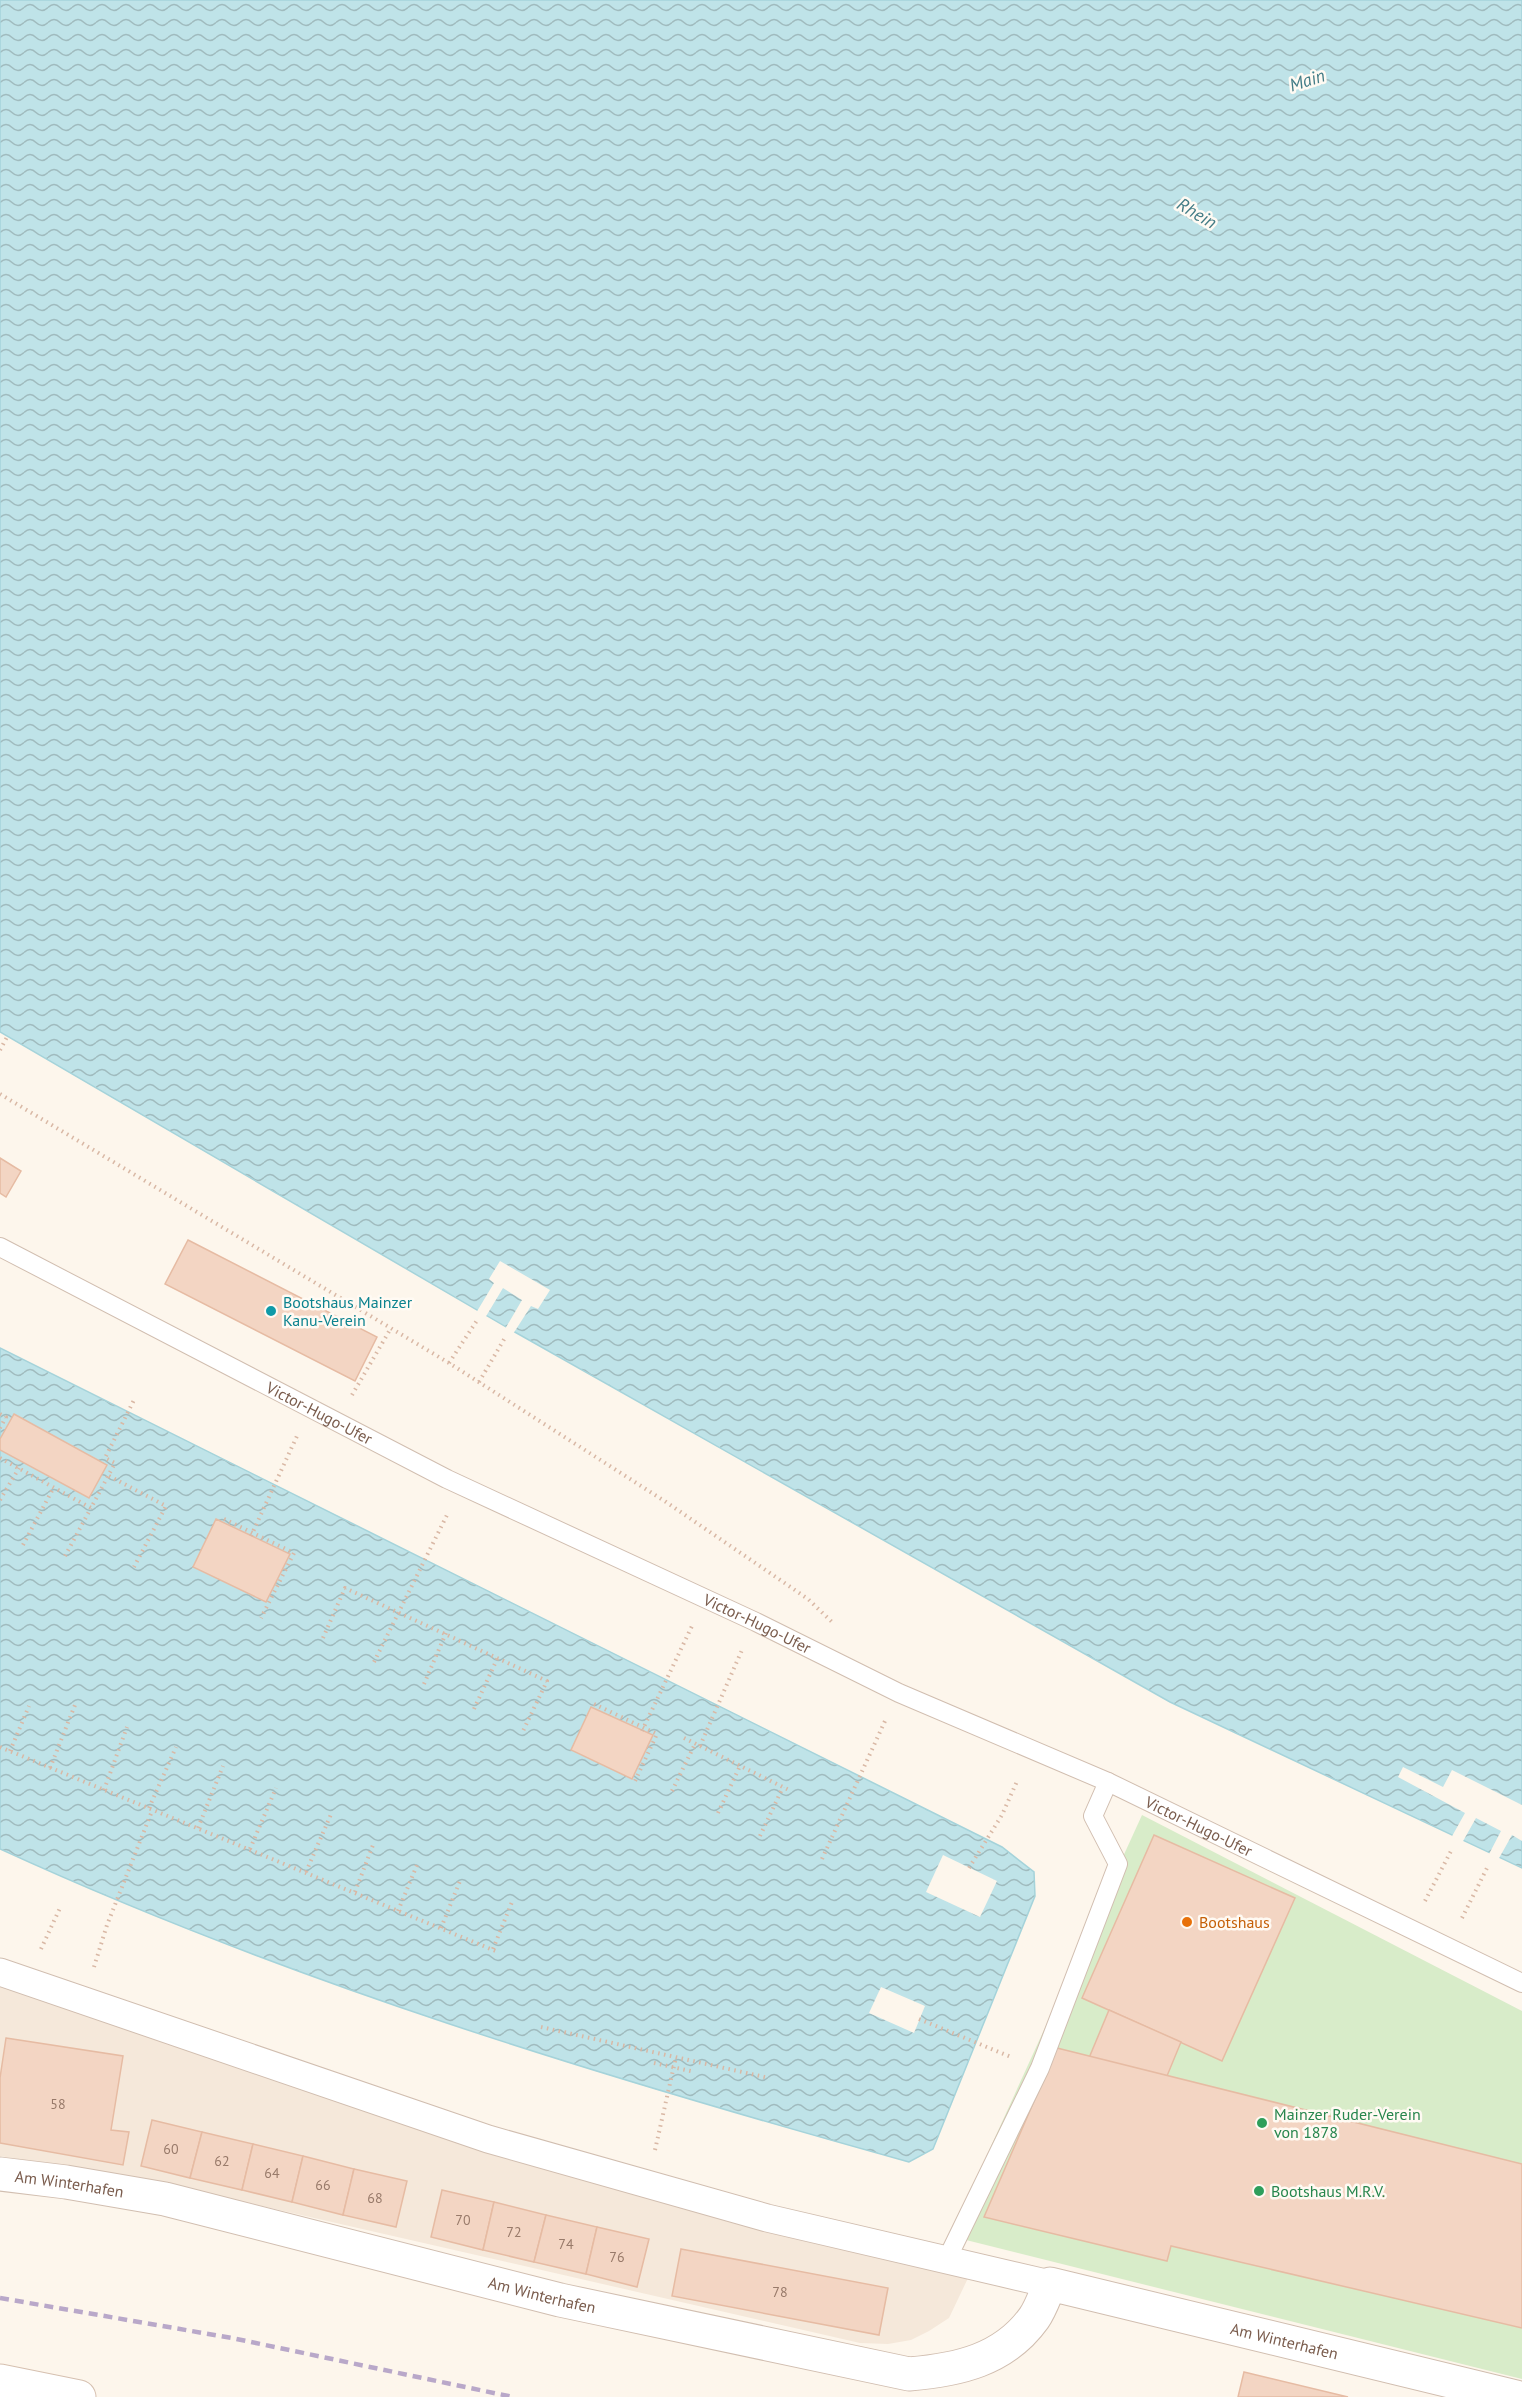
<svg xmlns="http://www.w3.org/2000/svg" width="1522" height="2397" font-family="'PT Sans',sans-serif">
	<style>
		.residential { fill: #f5e8da }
		.pitch { fill: #d8ecc9 }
		.water { fill: url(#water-waves); stroke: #a5d3da; stroke-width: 1.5 }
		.pier { fill: #fdf6ec }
		.building { fill: #f3d5c3; stroke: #e6bba3; stroke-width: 1.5 }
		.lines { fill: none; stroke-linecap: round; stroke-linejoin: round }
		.service-casing { stroke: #d1beb0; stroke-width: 20 }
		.pedestrian-casing { stroke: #d1beb0; stroke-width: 29 }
		.minor-casing { stroke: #d1beb0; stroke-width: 35 }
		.secondary-casing { stroke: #d6c0b0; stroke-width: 35 }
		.path { stroke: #d9b8a5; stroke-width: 4; stroke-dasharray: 1.5 4.5; stroke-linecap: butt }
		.service { stroke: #fff; stroke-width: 18 }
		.pedestrian { stroke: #fff; stroke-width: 27 }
		.minor { stroke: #fff; stroke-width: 33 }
		.secondary { stroke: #fff; stroke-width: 33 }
		.rail { stroke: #b9a8c9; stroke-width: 4.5; stroke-dasharray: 9 6; stroke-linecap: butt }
		.culture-dot { fill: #0f9aa8; stroke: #fffaf3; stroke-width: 2 }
		.food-dot { fill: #e8710a; stroke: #fffaf3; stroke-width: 2 }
		.leisure-dot { fill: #2e9e5b; stroke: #fffaf3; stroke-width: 2 }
		.labels { text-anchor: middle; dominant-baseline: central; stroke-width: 5; stroke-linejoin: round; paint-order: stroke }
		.number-label { font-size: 14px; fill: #987a6a }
		.culture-label { font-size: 16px; fill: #0d838f; stroke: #fffaf3; text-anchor: start }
		.street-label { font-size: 16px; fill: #7a5c4d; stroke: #fffaf3 }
		.food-label { font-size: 16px; fill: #c56008; stroke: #fffaf3; text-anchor: start }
		.leisure-label { font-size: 16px; fill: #27864d; stroke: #fffaf3; text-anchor: start }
		.water-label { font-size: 18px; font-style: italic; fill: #437c86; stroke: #fffaf3 }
	</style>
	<defs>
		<pattern id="water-waves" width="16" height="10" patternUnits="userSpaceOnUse" patternTransform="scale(1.5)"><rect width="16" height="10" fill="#bfe3e8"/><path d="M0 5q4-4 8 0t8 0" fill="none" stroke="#a0bbbe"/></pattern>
	</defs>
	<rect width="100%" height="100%" fill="#fdf6ec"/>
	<polygon class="residential" points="0,1981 969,2276 949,2318 929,2331 911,2340 888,2344 860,2343 153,2181 0,2156"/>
	<polygon class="pitch" points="1142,1815 1522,2011 1522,2379 950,2236"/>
	<g class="water">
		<polygon points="0,0 1522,0 1522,1868 1170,1702 513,1331 0,1032"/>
		<path d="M0,1348L1002,1847L1034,1872L1035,1896L933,2149L909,2162C600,2076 292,1983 0,1849Z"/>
	</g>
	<g class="pier">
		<polygon points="500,1261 550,1290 538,1309 531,1306 513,1334 505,1329 522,1300 503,1288 485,1318 476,1313 494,1283 489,1279"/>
		<polygon points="1403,1767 1443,1787 1452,1770 1522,1805 1522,1841 1512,1835 1498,1860 1488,1856 1501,1831 1476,1818 1462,1843 1451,1838 1465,1813 1398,1777"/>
		<polygon points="943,1855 997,1881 980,1917 926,1892"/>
		<polygon points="881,1987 925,2006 914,2033 869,2013"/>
	</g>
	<g class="building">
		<polygon points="0,1158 21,1171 6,1197 0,1193"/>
		<polygon points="188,1240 377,1337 355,1381 165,1284"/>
		<polygon points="14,1414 107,1465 89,1498 0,1450 0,1439"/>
		<polygon points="216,1519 290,1554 266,1602 193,1567"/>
		<polygon points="591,1707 653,1735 632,1779 571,1750"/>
		<polygon points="1154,1835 1295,1898 1222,2061 1082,1998"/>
		<polygon points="1109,2010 1181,2042 1167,2076 1089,2058"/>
		<polygon points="6,2038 123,2056 111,2130 129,2132 123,2165 0,2143 0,2078"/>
		<polygon points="1057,2048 1522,2164 1522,2328 1171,2246 1167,2261 984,2217"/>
		<polygon points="152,2120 202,2132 190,2178 141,2166"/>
		<polygon points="202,2132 253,2144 242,2190 190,2178"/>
		<polygon points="253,2144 303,2156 292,2202 242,2190"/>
		<polygon points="303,2156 354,2169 343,2215 292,2202"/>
		<polygon points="354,2169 407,2181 396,2227 343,2215"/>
		<polygon points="442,2190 494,2202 483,2250 431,2237"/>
		<polygon points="494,2202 546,2215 534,2262 483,2250"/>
		<polygon points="546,2215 597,2227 586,2274 534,2262"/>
		<polygon points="597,2227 649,2239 637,2287 586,2274"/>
		<polygon points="681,2249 888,2288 879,2335 672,2296"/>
		<polygon points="1244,2372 1348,2397 1238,2397"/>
	</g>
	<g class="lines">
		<defs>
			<g id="service">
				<path id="s1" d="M0,1247L447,1479L756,1622L899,1693L1108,1782L1522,1983"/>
				<polyline points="947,2259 1040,2068 1118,1864 1093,1816 1108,1782"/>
			</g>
			<polyline id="pedestrian" points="0,1972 488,2139 767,2218 1050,2284"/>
			<g id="minor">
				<path id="s2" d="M0,2174L66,2182L165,2199L560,2300L909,2374C958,2370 1004,2360 1034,2318C1041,2308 1045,2295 1050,2284L1516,2397"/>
			</g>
			<polyline id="secondary" points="0,2381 79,2397"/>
		</defs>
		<use href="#service" class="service-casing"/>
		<use href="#pedestrian" class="pedestrian-casing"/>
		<use href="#minor" class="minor-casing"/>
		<use href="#secondary" class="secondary-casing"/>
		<g class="path">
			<polyline points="0,1050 7,1037"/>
			<polyline points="0,1094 449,1363 666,1502 808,1599 832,1622"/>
			<polyline points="449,1363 478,1319"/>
			<polyline points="479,1382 506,1336"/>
			<polyline points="352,1395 391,1328"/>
			<polyline points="0,1414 6,1417 0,1428"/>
			<polyline points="0,1458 91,1508 115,1463 105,1458 135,1398"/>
			<polyline points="109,1476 166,1506 134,1567"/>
			<polyline points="0,1500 19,1468"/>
			<polyline points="224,1519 294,1553 261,1618"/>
			<polyline points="251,1536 297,1436"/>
			<polyline points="23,1545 54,1487"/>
			<polyline points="65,1556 91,1508"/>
			<polyline points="323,1638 345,1588 547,1681 523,1731"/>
			<polyline points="374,1662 447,1515"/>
			<polyline points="424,1684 446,1633"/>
			<polyline points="594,1704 657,1734 635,1781"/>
			<polyline points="474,1709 498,1657"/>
			<polyline points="642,1731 692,1626"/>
			<polyline points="684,1738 789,1790"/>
			<polyline points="700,1746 742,1650"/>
			<polyline points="0,1747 498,1952"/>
			<polyline points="10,1751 29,1706"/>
			<polyline points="50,1768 75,1705"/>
			<polyline points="104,1790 127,1727"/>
			<polyline points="672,1791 695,1744"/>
			<polyline points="149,1808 176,1747"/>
			<polyline points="718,1813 740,1766"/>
			<polyline points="198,1828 223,1766"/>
			<polyline points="760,1836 783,1787"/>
			<polyline points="250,1849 276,1788"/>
			<polyline points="822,1859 885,1721"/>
			<polyline points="969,1868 1002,1815 1018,1779"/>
			<polyline points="306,1872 332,1812"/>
			<polyline points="355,1892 373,1845"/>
			<polyline points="1425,1901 1451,1851"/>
			<polyline points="398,1911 417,1865"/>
			<polyline points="1462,1918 1487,1868"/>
			<polyline points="441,1928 460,1881"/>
			<polyline points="41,1949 60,1908"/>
			<polyline points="493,1949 512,1902"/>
			<polyline points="94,1967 107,1925 152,1811"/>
			<polyline points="919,2019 1011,2057"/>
			<polyline points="541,2027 769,2078"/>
			<polyline points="654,2063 695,2072"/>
			<polyline points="655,2150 676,2057"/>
		</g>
		<use href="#service" class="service"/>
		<use href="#pedestrian" class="pedestrian"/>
		<use href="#minor" class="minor"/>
		<use href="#secondary" class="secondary"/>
		<polyline class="rail" points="0,2298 232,2338 513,2397"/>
	</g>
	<circle class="culture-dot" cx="271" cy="1311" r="6"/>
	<circle class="food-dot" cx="1187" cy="1922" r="6"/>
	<g class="leisure-dot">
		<circle cx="1262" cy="2123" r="6"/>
		<circle cx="1259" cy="2191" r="6"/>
	</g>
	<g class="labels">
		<g class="number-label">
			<text x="58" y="2104">58</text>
			<text x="171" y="2149">60</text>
			<text x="222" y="2161">62</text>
			<text x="272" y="2173">64</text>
			<text x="323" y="2185">66</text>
			<text x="375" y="2198">68</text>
			<text x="463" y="2220">70</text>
			<text x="514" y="2232">72</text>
			<text x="566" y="2244">74</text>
			<text x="617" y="2257">76</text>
			<text x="780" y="2292">78</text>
		</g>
		<g class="culture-label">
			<text x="283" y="1302">Bootshaus Mainzer<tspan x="283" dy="18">Kanu-Verein</tspan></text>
		</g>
		<g class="street-label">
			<text stroke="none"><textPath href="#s1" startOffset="360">Victor-Hugo-Ufer</textPath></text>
			<text stroke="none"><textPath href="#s1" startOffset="846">Victor-Hugo-Ufer</textPath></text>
			<text stroke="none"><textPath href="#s1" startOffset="1332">Victor-Hugo-Ufer</textPath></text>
			<text stroke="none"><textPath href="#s2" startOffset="70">Am Winterhafen</textPath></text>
			<text stroke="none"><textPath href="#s2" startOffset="556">Am Winterhafen</textPath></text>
			<text stroke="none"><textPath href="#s2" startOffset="1352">Am Winterhafen</textPath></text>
		</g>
		<g class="food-label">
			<text x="1199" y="1922">Bootshaus</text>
		</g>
		<g class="leisure-label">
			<text x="1274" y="2114">Mainzer Ruder-Verein<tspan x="1274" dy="18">von 1878</tspan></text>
			<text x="1271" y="2191">Bootshaus M.R.V.</text>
		</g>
		<g class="water-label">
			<text transform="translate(1307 80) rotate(-18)">Main</text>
			<text transform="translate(1197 213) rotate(31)">Rhein</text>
		</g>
	</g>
</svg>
